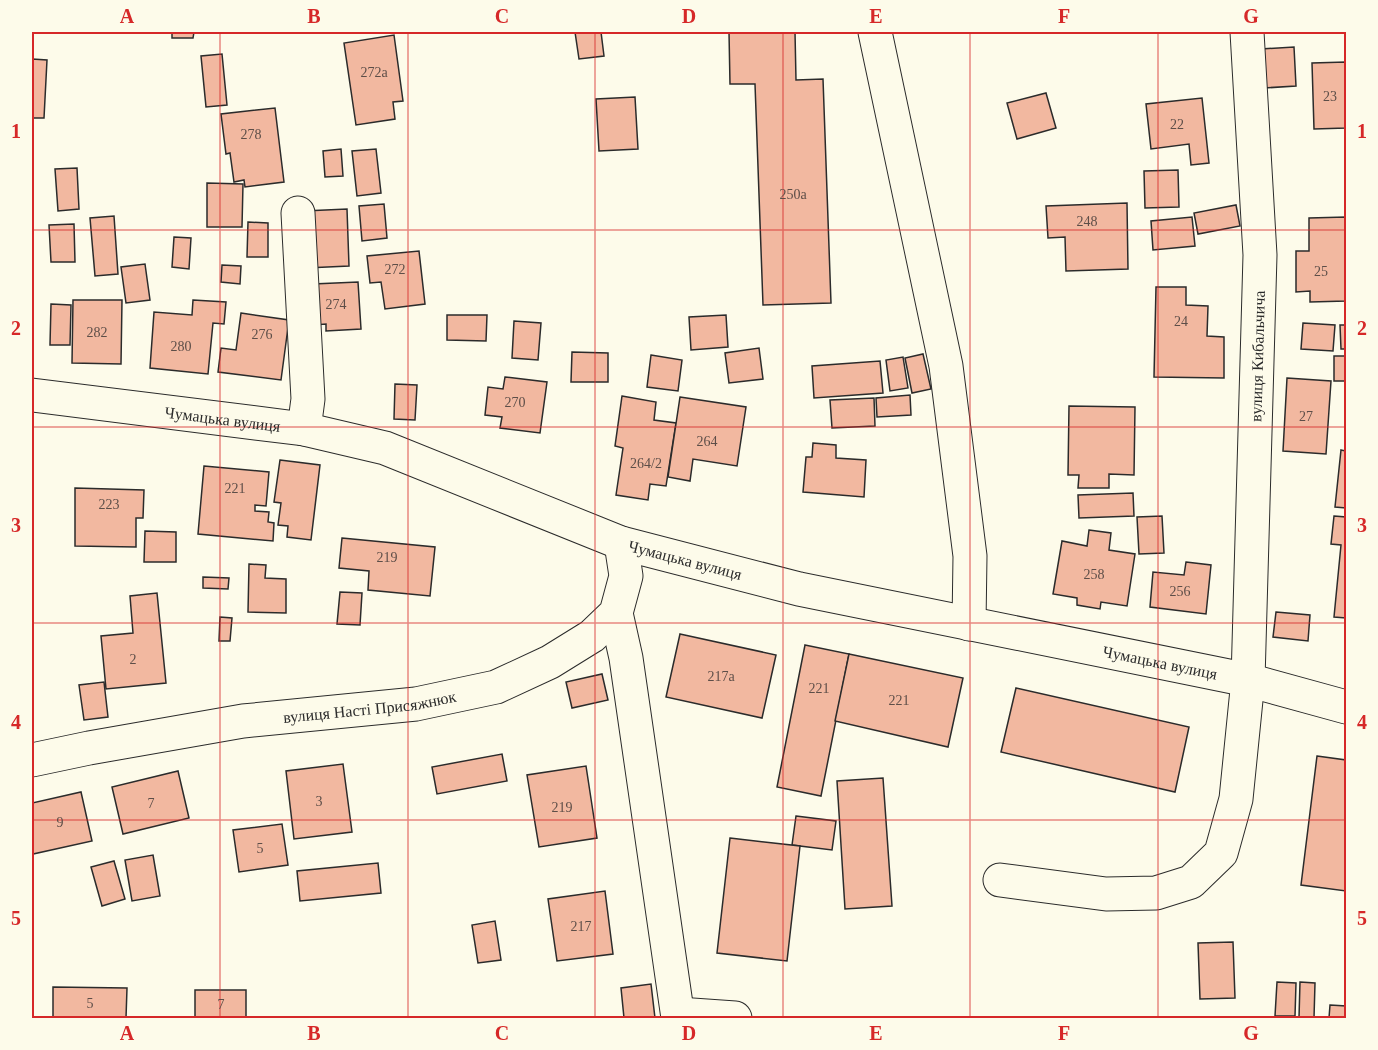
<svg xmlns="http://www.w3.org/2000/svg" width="1378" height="1050" font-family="Georgia,serif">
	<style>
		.building { fill: #f2b8a0; stroke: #2b2b2b; stroke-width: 1.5 }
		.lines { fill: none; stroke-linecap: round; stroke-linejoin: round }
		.minor-casing { stroke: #2b2b2b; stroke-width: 35 }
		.minor { stroke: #fdfbea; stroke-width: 33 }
		.grid { fill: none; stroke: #d62828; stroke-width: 1.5; stroke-opacity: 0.55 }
		.labels { text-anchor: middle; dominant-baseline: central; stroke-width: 4.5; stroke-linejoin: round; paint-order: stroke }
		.number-label { font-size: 14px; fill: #5d4e48 }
		.street-label { font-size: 16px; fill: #2b2b2b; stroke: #fdfbea }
		.neatline { fill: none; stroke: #d62828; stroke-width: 2 }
		.grid-label { font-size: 20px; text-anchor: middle; font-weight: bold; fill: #d62828 }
	</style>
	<rect width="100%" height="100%" fill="#fdfbea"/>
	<g class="building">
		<polygon points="172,32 194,32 193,38 172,38"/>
		<polygon points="575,32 601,32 604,56 579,59"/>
		<polygon points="729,32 795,32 796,80 823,79 831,303 763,305 755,84 730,84"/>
		<polygon points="394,35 403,101 393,102 395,119 356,125 344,43"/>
		<polygon points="1294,47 1296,86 1264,88 1261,49"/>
		<polygon points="222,54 227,105 206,107 201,56"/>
		<polygon points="32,59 47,60 44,118 32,118"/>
		<polygon points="1346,62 1346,128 1314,129 1312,63"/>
		<polygon points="1046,93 1056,128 1017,139 1007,103"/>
		<polygon points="635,97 638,149 599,151 596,99"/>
		<polygon points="1202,98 1209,163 1191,165 1189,144 1151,149 1146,104"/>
		<polygon points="275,108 284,182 245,187 244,180 234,182 230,153 226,154 221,114"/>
		<polygon points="341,149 343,176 325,177 323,151"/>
		<polygon points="376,149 381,193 357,196 352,151"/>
		<polygon points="77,168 79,209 58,211 55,169"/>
		<polygon points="1178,170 1179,207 1145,208 1144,171"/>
		<polygon points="207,183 243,184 242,227 207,227"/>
		<polygon points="1127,203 1128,269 1066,271 1065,237 1048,238 1046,206"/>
		<polygon points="384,204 387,238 362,241 359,206"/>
		<polygon points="1236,205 1240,226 1198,234 1194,213"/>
		<polygon points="347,209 349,266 306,268 304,211"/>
		<polygon points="114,216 118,274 95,276 90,218"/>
		<polygon points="1192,217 1195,246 1153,250 1151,221"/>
		<polygon points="1346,217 1346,301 1310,302 1310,291 1296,292 1296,251 1309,251 1309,218"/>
		<polygon points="248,222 268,223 268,257 247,257"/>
		<polygon points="74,224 75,262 51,262 49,225"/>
		<polygon points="174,237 191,238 189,269 172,267"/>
		<polygon points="419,251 425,304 385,309 381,282 370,283 367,256"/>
		<polygon points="145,264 150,300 126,303 121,267"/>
		<polygon points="222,265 241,266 240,284 221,282"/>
		<polygon points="358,282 361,329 326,331 326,324 314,325 313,284"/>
		<polygon points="1156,287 1186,287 1186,305 1208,306 1207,336 1224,337 1224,378 1154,377"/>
		<polygon points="73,300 122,300 121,364 72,363"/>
		<polygon points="193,300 226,302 224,324 213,323 208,374 150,368 154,312 192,315"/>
		<polygon points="51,304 71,305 70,345 50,345"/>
		<polygon points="241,313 289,320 281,380 218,372 221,348 236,350"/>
		<polygon points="447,315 487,315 486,341 447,340"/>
		<polygon points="726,315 728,347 691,350 689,317"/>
		<polygon points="514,321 541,323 538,360 512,358"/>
		<polygon points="1303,323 1335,325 1333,351 1301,349"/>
		<polygon points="1340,325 1346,325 1346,349 1341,349"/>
		<polygon points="759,348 763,379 729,383 725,353"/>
		<polygon points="572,352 608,353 608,382 571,382"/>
		<polygon points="923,354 931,389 912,393 905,358"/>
		<polygon points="651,355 682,360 678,391 647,387"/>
		<rect x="1334" y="356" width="12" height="25"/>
		<polygon points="903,357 908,388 890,391 886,360"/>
		<polygon points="880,361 883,393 814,398 812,366"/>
		<polygon points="505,377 547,382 540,433 500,428 502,417 485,415 488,387 503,389"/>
		<polygon points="1287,378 1331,381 1326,454 1283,451"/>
		<polygon points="395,384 417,385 415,420 394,419"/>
		<polygon points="910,395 911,415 877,417 876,398"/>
		<polygon points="622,396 656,402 654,420 676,423 666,486 650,484 648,500 616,495 623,448 615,446"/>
		<polygon points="680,397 746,407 737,466 693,459 690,481 668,477"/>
		<polygon points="874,398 875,426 832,428 830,400"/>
		<polygon points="1069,406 1135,407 1134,475 1109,474 1109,488 1078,488 1079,475 1068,475"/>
		<polygon points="813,443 836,445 836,458 866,460 864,497 803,492 806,457 812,457"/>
		<polygon points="1341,450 1346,451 1346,508 1335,507"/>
		<polygon points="280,460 320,465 311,540 287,537 288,526 278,525 281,503 274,502"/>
		<polygon points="204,466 269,472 266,506 255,505 255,511 269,512 268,522 274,523 273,541 198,534"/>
		<polygon points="75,488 144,490 143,518 136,518 136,547 75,546"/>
		<polygon points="1133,493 1134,516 1079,518 1078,495"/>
		<polygon points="1162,516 1164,553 1139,554 1137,517"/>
		<polygon points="1334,516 1346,517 1346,618 1334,617 1341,545 1331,544"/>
		<polygon points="1089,530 1111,533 1109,550 1135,554 1127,606 1101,602 1100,609 1077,605 1077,598 1053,594 1062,541 1087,546"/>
		<polygon points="145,531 176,532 176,562 144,562"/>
		<polygon points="342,538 435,547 430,596 368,590 369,571 339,568"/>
		<polygon points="1186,562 1211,565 1206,614 1150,607 1153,572 1184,575"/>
		<polygon points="249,564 266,565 265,578 286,579 286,613 248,612"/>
		<polygon points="203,577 229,578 228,589 203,588"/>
		<polygon points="340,592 362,593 360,625 337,624"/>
		<polygon points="157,593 166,683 106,689 101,636 133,633 130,596"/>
		<polygon points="1276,612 1310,615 1308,641 1273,637"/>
		<polygon points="220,617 232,618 230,641 219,641"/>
		<polygon points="680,634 776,655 762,718 666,697"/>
		<polygon points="805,645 849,654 821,796 777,787"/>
		<polygon points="849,654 963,678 948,747 835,721"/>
		<polygon points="602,674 608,700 572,708 566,682"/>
		<polygon points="104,682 108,717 84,720 79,685"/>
		<polygon points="1016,688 1189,727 1175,792 1001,752"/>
		<polygon points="502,754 507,781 437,794 432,767"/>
		<polygon points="1317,756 1346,760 1346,891 1301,885"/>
		<polygon points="343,764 352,832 294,839 286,771"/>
		<polygon points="586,766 597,838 539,847 527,775"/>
		<polygon points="178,771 189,818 123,834 112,787"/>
		<polygon points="883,778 892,906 845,909 837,781"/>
		<polygon points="81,792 92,841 33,854 32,847 32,803"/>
		<polygon points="796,816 836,821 832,850 792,845"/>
		<polygon points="282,824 288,865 239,872 233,830"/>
		<polygon points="730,838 800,846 787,961 717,953"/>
		<polygon points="153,855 160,896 132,901 125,860"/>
		<polygon points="114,861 125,899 102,906 91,867"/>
		<polygon points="378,863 381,893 300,901 297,871"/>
		<polygon points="605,891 613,954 557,961 548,899"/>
		<polygon points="495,921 501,960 478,963 472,925"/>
		<polygon points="1233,942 1235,998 1200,999 1198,943"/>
		<polygon points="1277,982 1296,983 1295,1016 1275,1016"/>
		<polygon points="1300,982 1315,983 1314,1018 1299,1018"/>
		<polygon points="651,984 655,1018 624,1018 621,988"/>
		<polygon points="53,987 127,988 126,1018 53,1018"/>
		<rect x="195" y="990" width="51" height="28"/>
		<polygon points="1330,1005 1346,1006 1346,1018 1329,1018"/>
	</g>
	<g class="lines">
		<defs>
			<g id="minor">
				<polyline points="875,32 946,366 970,556 969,624"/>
				<polyline points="298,213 308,399 304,429"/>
				<path id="s1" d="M32,395L304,429L385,448L621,543L799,589L1248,680L1346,707"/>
				<polyline points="616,613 626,658 678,1018"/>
				<path id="s2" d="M32,760L89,748L243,721L416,704L496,687L550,662L592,636L616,613L626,576L621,543"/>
				<path id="s3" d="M1000,880L1106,894L1156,893L1191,882L1221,853L1236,799L1248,680L1260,255L1247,32"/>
				<polyline points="678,1014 735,1018"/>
			</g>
		</defs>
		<use href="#minor" class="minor-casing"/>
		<use href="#minor" class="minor"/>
	</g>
	<path class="grid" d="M220,32V1018M408,32V1018M595,32V1018M783,32V1018M970,32V1018M1158,32V1018M32,230H1346M32,427H1346M32,623H1346M32,820H1346"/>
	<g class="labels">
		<g class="number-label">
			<text x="374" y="72">272а</text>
			<text x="1330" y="96">23</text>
			<text x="1177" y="124">22</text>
			<text x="251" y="134">278</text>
			<text x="793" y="194">250а</text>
			<text x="1087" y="221">248</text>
			<text x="395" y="269">272</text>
			<text x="1321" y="271">25</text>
			<text x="336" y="304">274</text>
			<text x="1181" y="321">24</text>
			<text x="97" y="332">282</text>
			<text x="262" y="334">276</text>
			<text x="181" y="346">280</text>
			<text x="515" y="402">270</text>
			<text x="1306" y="416">27</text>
			<text x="707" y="441">264</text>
			<text x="646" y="463">264/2</text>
			<text x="235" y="488">221</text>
			<text x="109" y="504">223</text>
			<text x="387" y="557">219</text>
			<text x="1094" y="574">258</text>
			<text x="1180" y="591">256</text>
			<text x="133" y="659">2</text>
			<text x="721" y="676">217а</text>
			<text x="819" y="688">221</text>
			<text x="899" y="700">221</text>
			<text x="319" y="801">3</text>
			<text x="151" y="803">7</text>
			<text x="562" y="807">219</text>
			<text x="60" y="822">9</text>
			<text x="260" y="848">5</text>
			<text x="581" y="926">217</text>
			<text x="90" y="1003">5</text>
			<text x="221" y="1004">7</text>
		</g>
		<g class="street-label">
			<text stroke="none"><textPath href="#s3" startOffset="735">вулиця Кибальчича</textPath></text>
			<text stroke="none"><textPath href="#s1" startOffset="192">Чумацька вулиця</textPath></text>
			<text stroke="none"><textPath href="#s1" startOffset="678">Чумацька вулиця</textPath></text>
			<text stroke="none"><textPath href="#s1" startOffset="1164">Чумацька вулиця</textPath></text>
			<text stroke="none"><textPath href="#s2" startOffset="342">вулиця Насті Присяжнюк</textPath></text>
		</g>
	</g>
	<rect width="1378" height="1050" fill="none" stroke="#fdfbea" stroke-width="66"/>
	<rect x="33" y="33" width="1312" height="984" class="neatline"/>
	<g class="grid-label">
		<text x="127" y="23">A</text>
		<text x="314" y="23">B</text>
		<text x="502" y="23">C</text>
		<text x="689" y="23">D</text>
		<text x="876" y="23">E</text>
		<text x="1064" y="23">F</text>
		<text x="1251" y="23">G</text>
		<text x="16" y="138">1</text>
		<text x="1362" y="138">1</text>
		<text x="16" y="335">2</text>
		<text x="1362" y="335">2</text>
		<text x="16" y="532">3</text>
		<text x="1362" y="532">3</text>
		<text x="16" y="729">4</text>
		<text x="1362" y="729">4</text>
		<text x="16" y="925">5</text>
		<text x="1362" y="925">5</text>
		<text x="127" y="1040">A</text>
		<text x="314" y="1040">B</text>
		<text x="502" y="1040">C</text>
		<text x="689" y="1040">D</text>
		<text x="876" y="1040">E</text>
		<text x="1064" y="1040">F</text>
		<text x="1251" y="1040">G</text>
	</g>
</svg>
